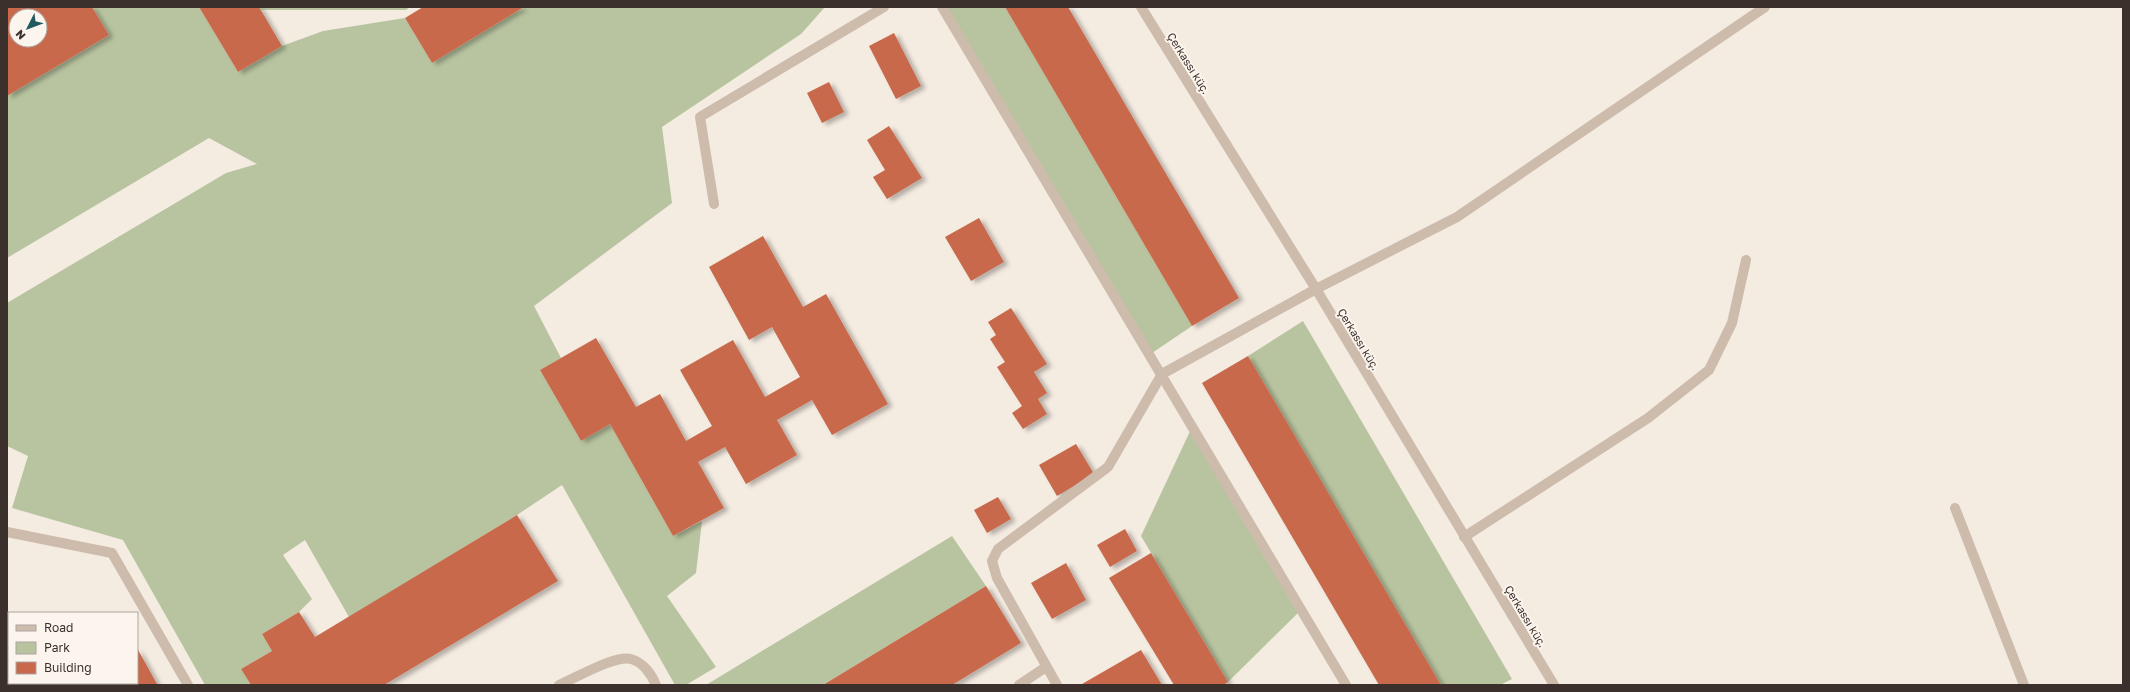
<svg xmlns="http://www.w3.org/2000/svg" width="2130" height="692" font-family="'Golos Text',sans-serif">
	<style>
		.green { fill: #b8c4a0 }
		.building { fill: #c8694b; fill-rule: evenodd; filter: url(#shadow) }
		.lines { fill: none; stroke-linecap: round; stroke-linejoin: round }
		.service { stroke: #cdbbac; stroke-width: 10 }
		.minor { stroke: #cdbbac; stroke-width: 10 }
		.tertiary { stroke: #cdbbac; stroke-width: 10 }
		.labels { text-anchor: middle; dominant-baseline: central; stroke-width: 4; stroke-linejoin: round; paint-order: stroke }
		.street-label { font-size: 11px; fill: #3b302b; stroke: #fbf5ee }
	</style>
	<defs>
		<filter id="shadow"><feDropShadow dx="4.5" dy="2.5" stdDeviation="2" flood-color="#0004"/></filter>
	</defs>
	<rect width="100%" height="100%" fill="#f4ebe1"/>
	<g class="green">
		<polygon points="92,7 199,7 238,72 282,46 323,31 405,18 432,63 524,7 825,7 801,34 662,127 672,203 534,306 561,358 540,370 581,441 610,424 673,536 702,521 696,573 667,596 716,667 686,685 675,685 562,485 517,515 349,617 305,540 283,555 312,599 299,612 262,634 272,651 241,669 251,685 205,685 123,540 12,508 28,456 7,446 7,303 226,173 257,164 209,138 7,258 7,96 109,35"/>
		<polygon points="259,7 410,7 406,10 261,10"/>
		<polygon points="942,7 1005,7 1192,326 1149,355"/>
		<polygon points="1303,321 1512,679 1500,685 1441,685 1248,356"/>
		<polygon points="1192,427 1301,610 1228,682 1141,536"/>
		<polygon points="952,536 986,586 823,685 706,685"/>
	</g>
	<g class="building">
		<path d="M7,7H92L109,35L7,96ZM16,16H40V40H16Z"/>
		<polygon points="199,7 259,7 282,46 238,72"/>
		<polygon points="423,7 524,7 432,63 405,18"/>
		<polygon points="1005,7 1068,7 1239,298 1192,326"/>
		<polygon points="894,33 921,86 896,99 869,46"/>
		<polygon points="829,82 844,112 822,123 807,93"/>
		<polygon points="889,126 922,178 887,199 873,177 885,170 867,140"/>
		<polygon points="979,218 1004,262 971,281 945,237"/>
		<polygon points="763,236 803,307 826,294 888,404 832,435 812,400 777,420 797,455 746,484 725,447 698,462 724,508 673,536 610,424 581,441 540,370 596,338 636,407 660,394 686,441 712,426 680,370 733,340 765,397 800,377 772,327 749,340 709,267"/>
		<polygon points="1011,308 1047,364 1034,372 1047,393 1038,399 1047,414 1023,429 1012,413 1022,406 997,367 1005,362 990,339 996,335 988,322"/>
		<polygon points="1248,356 1441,685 1379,685 1202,383"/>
		<polygon points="1076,444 1094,474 1057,496 1039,465"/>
		<polygon points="998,497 1011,519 987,533 974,510"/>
		<polygon points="517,515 558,581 384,685 251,685 241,669 272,651 262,634 299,612 315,637"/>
		<polygon points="1125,529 1137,551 1110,567 1097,545"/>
		<polygon points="1151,553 1228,682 1223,685 1174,685 1109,578"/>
		<polygon points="1066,563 1086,600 1052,619 1031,583"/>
		<polygon points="986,586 1021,643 952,685 823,685"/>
		<polygon points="137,648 157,684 154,685 22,685 26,683 137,683"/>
		<polygon points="1141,650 1162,685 1083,685 1082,684"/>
	</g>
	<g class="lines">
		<g class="service">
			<polyline points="942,7 1346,685"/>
			<polyline points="714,204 700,117 884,7"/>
			<polyline points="1955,508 2024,685"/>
			<polyline points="7,532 112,553 188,685"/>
			<polyline points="1464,537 1648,418 1709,370 1732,323 1746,260"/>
			<path d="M559,685C576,678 614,655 631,659C643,662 652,675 656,685"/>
			<polyline points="1019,685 1046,667"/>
			<polyline points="1057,685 997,578 992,561 998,549 1108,467 1162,374 1316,289"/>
		</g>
		<polyline class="minor" points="1316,289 1457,217 1765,7"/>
		<polyline class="tertiary" points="1141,7 1316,289 1554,685"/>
	</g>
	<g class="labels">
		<g class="street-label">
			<text transform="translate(1189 63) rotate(58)">Çerkassı küç.</text>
			<text transform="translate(1359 339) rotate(59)">Çerkassı küç.</text>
			<text transform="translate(1526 616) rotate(59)">Çerkassı küç.</text>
		</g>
	</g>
	<rect width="2130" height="692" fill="none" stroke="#3b302b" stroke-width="16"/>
	<rect x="8" y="612" width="130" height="72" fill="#fbf5ee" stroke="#aea6a0"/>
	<rect x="16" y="625" width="20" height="6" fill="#cdbbac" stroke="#aea6a0"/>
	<text x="44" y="632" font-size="12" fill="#3b302b">Road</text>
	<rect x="16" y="642" width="20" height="12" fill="#b8c4a0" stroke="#aea6a0"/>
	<text x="44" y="652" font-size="12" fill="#3b302b">Park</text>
	<rect x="16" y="662" width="20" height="12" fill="#c8694b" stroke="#aea6a0"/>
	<text x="44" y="672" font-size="12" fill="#3b302b">Building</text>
	<g transform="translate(28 28) rotate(228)"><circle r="19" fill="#fbf5ee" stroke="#aea6a0"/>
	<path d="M0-3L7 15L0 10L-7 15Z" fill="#1f5a5e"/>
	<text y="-6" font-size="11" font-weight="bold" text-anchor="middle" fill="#3b302b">N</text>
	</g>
</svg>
